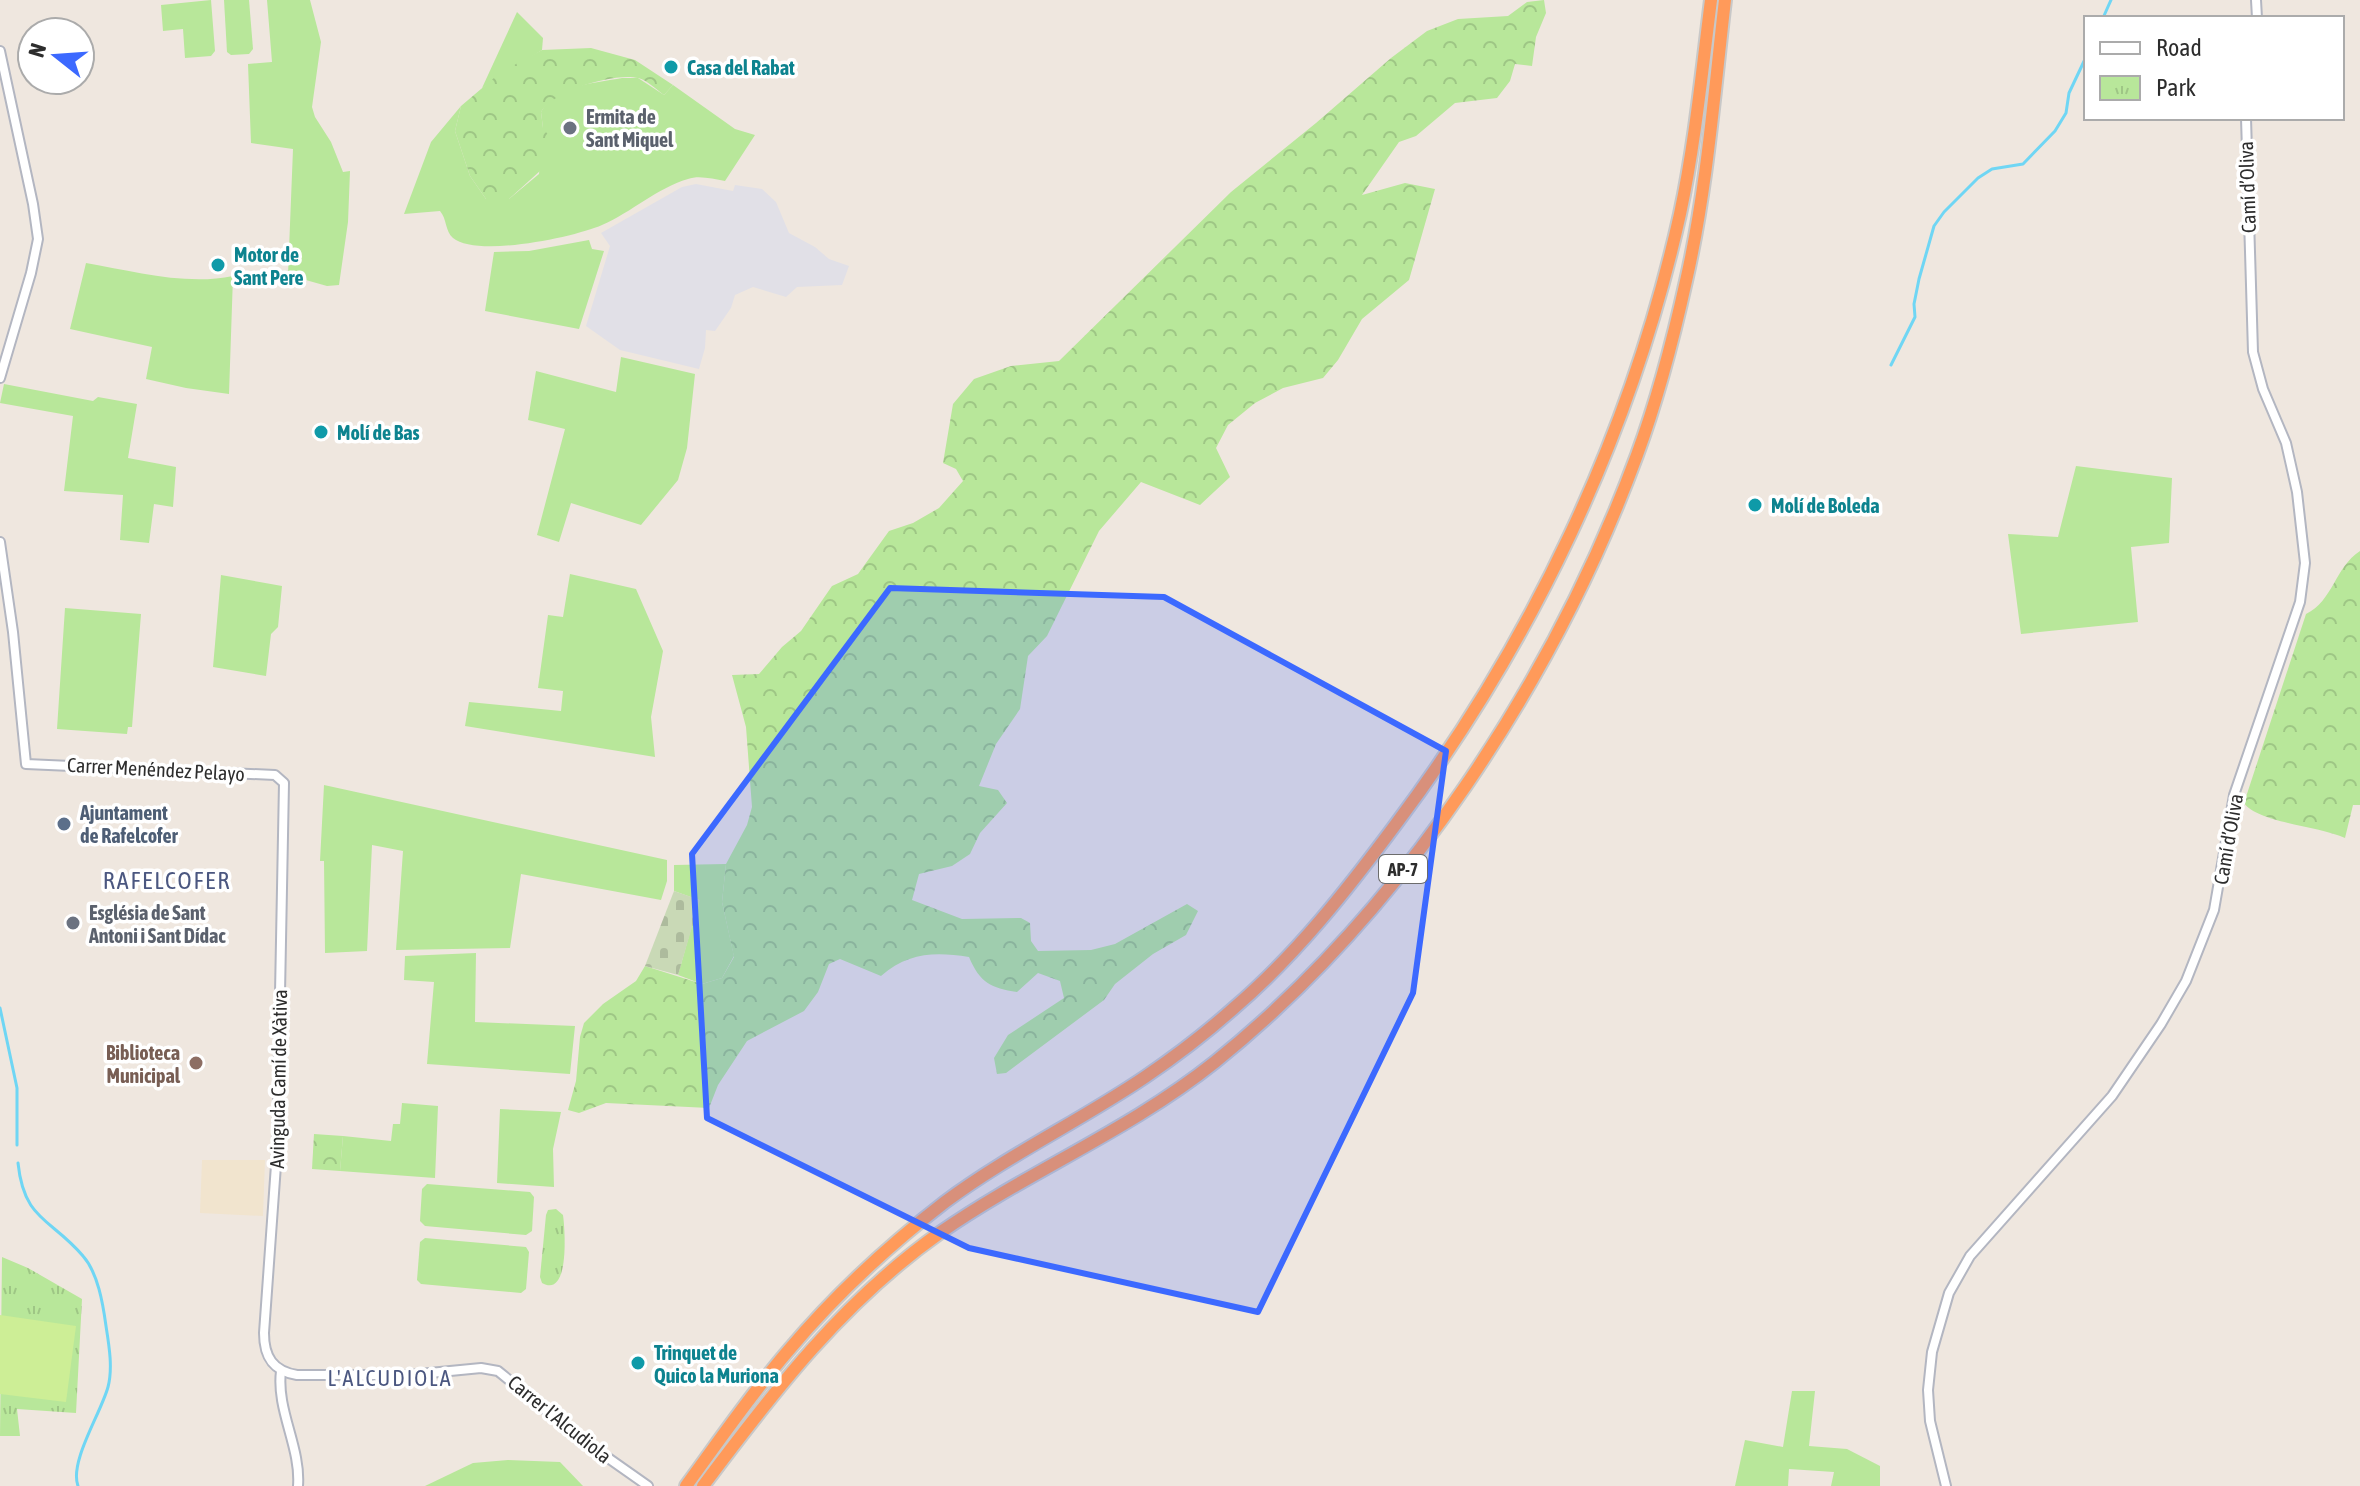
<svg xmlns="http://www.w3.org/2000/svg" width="2360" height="1486" font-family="'Asap Condensed',sans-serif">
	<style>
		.industrial { fill: #e1e0e7 }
		.education { fill: #f1e4ce }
		.grass { fill: #b8e79a }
		.forest { fill: url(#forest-crowns) }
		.cemetery { fill: url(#cemetery-stones) }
		.park { fill: url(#park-tufts) }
		.pitch { fill: #cdee96 }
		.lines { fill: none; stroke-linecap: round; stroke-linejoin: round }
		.stream { stroke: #6fd6f4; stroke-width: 3 }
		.tertiary-casing { stroke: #b3b6c1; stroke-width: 12 }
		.motorway-casing { stroke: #c8c8c8; stroke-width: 16 }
		.tertiary { stroke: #fff; stroke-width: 8 }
		.motorway { stroke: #ff9a5a; stroke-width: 12 }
		.marked { fill: #3c69ff; fill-opacity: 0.2; stroke: #3c69ff; stroke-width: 6; stroke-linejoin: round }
		.culture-dot { fill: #0f9aa8; stroke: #fff; stroke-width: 3 }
		.worship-dot { fill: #6b7280; stroke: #fff; stroke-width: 3 }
		.service-dot { fill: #5c6f8a; stroke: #fff; stroke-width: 3 }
		.education-dot { fill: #8d6e63; stroke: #fff; stroke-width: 3 }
		.labels { text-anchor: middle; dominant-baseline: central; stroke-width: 7; stroke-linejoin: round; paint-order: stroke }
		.shield { fill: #fff; stroke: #6c6c6c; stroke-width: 2 }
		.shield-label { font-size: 18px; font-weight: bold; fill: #2d2d2d }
		.culture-label { font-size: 20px; font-weight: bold; fill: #0d838f; stroke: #fff; text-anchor: start }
		.worship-label { font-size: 20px; font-weight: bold; fill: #5b616d; stroke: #fff; text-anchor: start }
		.street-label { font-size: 20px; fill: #2d2d2d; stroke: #fff }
		.service-label { font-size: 20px; font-weight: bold; fill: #4e5e75; stroke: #fff; text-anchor: start }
		.education-label { font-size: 20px; font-weight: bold; fill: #785e54; stroke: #fff; text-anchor: end }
		.neighbourhood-label { font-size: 22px; letter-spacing: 2px; fill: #4b5780; stroke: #fff }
		.quarter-label { font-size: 24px; letter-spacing: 2px; fill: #4b5780; stroke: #fff }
	</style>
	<defs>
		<pattern id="forest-crowns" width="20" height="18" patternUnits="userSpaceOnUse" patternTransform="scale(2)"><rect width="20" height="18" fill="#b8e79a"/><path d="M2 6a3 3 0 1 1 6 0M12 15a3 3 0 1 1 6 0" fill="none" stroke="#9ec685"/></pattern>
		<pattern id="cemetery-stones" width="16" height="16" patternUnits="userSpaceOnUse" patternTransform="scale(2)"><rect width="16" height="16" fill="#c9d9b6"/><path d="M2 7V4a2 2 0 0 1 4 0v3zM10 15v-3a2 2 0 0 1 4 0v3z" fill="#adbb9d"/></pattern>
		<pattern id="park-tufts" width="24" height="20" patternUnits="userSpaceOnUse" patternTransform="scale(2)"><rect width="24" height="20" fill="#b8e79a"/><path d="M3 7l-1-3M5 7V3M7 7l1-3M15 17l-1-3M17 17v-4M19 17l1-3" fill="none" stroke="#9ec685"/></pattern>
	</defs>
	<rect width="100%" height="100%" fill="#efe7df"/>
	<polygon class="industrial" points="696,184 733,191 735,185 762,189 776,202 789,233 815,247 829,259 849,266 842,285 797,287 786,297 753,287 735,295 731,308 715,331 706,330 705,348 699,369 620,350 586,326 610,246 601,233 682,187"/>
	<polygon class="education" points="202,1160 265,1160 263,1216 200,1213"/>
	<g class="grass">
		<polygon points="211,0 215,51 211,56 185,58 183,29 163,31 161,5"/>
		<polygon points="224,0 249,0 253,49 249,54 231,55 227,52"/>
		<polygon points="267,0 310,0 321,42 312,107 315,117 331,142 343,172 350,171 348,222 339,285 327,286 288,275 293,149 251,143 248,64 272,62"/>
		<polygon points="517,12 543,38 542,50 482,88"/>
		<path d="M622,78H638L664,95L673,85L735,129L755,135L725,181C713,179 699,175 688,179C657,188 632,212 602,225C575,237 477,258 453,238C445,231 447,219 440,211L404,214L431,142L461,106L455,131L470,176L486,199H509L539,174L543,128L541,112C555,85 595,83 622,78Z"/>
		<polygon points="589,240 592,249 604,251 579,329 485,311 494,252 529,251"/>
		<path d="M86,263C133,271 186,286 233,276L229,394L186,388L146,379L152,347L70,329Z"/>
		<polygon points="621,357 695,374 687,448 678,480 641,525 571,503 559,542 537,535 565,429 528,420 536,371 616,392"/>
		<polygon points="4,384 93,401 98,397 137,404 128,458 176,467 173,507 154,504 149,543 120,540 123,495 64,491 73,416 0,403"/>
		<polygon points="2076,466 2172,478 2169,543 2131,547 2138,622 2021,634 2008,534 2058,537"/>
		<polygon points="570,574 636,589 663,651 651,717 655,757 465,726 469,702 561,711 563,691 538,688 548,615 563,617"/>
		<polygon points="221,575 282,586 278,627 271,634 266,676 213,667"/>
		<polygon points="65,608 141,614 132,727 128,727 127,734 57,729"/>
		<polygon points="324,785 667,860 667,881 661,900 521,874 510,948 396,950 403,851 372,845 367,951 325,953 324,861 320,861"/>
		<polygon points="726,864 722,902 734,956 722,978 702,984 678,975 699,900 674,891 674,865"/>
		<polygon points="476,953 475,1022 575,1026 570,1074 427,1064 434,982 404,980 405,956"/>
		<polygon points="402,1103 438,1106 435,1178 340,1171 343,1136 391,1141 393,1124 400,1124"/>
		<polygon points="500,1109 561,1112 553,1149 554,1187 497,1183"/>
		<polygon points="427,1184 530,1192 534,1197 532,1231 526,1235 425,1226 420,1221 422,1189"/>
		<polygon points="425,1238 526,1247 529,1252 526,1289 521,1293 421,1284 417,1280 420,1242"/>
		<polygon points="1792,1391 1815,1391 1809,1446 1847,1449 1880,1466 1880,1486 1831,1486 1834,1472 1789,1469 1788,1486 1735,1486 1745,1440 1783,1447"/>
		<polygon points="508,1460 560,1462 583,1486 425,1486 473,1463"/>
	</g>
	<g class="forest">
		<path d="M1544,0L1546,13L1536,37L1532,66L1515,64L1510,81L1497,98L1455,103L1416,136L1399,142L1362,195L1405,183L1435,189L1409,280L1362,319L1338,360L1323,378L1283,388L1255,403L1228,425L1216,448L1230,477L1200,505L1141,482L1099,531L1047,636L1028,656L1020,709L996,744L979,786L998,790L1007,803L980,833L970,854L952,866L919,874L912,900L962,919L1021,918L1030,923L1031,941L1038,951L1091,950L1115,944L1187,904L1198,911L1186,935L1153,954L1115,984L1104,1000L1006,1073L997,1074L994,1058L1008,1035L1064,998L1060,981L1038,973L1017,992C991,988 980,983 969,957C935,952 909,952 881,976L840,959L829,964L818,992L804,1011L747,1041L718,1085L709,1108L606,1103L579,1113L568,1110L576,1081L580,1037L584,1023L603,1004L636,981L645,966L702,984L722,978L734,957L722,902L726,864L747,825L752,807L746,727L732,675L759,674L782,647L801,631L832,586L858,574L889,531L913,523L939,508L963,481L956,469L943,463L953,404L974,379L1011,366L1059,361L1231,192L1316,123L1391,58L1427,31L1458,19L1508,16L1527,2Z"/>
		<path d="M591,48L635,60L673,85L664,95C657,90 647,80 638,78C615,72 552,91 541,112L543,128L555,144L551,161L509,199H486L470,176L455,131L461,106L501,72L542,50Z"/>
		<path d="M2360,551V805H2353L2345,838C2320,826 2258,823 2244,803L2306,614C2333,601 2335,567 2360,551Z"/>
		<polygon points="314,1134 343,1136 340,1171 312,1169"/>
	</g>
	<polygon class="cemetery" points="674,891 700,900 678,975 645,966"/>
	<g class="park">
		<path d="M556,1209L563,1215C565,1229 570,1299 542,1283L540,1277L546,1215L548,1210Z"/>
		<polygon points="2,1257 28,1268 82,1299 76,1413 17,1409 20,1436 0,1436"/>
	</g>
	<polygon class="pitch" points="0,1315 76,1326 66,1402 0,1394"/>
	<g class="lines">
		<g class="stream">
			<polyline points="2103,18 2111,0"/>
			<polyline points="1891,365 1915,317 1914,304 1919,279 1934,226 1944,212 1978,178 1992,169 2023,164 2055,131 2066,113 2069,93 2086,57"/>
			<polyline points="0,1008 17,1088 17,1145"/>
			<path d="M18,1163C24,1221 51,1218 83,1256C98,1273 103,1304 106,1326C109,1345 113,1368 108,1387C101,1413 69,1462 78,1486"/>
		</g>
		<defs>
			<g id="tertiary">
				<polyline points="2256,0 2257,18"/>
				<polyline points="0,51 33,204 38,239 31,273 0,378"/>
				<path d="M0,542L13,632L26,764L275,775L284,783L277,1151L264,1333C264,1357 273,1371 297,1375H409L481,1368L498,1371L584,1441L648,1486"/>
				<path d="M281,1371C276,1410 301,1447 298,1486"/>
				<polyline points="1946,1486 1930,1421 1928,1390 1932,1352 1949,1293 1970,1256 2112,1096 2161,1024 2186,981 2214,910 2234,795 2300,602 2305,563 2297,492 2286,443 2263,389 2253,352 2246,118"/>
			</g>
			<g id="motorway">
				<path d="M686,1486C719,1441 751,1394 788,1351C835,1295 888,1246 945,1202C1008,1155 1080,1121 1145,1077C1176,1056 1206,1033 1234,1008C1296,955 1347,890 1396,824C1531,644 1631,435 1680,214C1695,144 1702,71 1711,0"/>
				<path d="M703,1486C774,1391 843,1301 941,1232C1029,1171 1130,1130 1215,1062C1403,911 1554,680 1637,455C1658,398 1673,340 1686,281C1707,189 1714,94 1725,0"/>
			</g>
		</defs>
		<use href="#tertiary" class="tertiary-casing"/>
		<use href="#motorway" class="motorway-casing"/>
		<use href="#tertiary" class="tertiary"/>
		<use href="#motorway" class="motorway"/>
	</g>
	<path class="marked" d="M890,588L1164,597L1446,751L1413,993L1258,1312L969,1248L707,1118L692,854Z"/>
	<g class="culture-dot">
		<circle cx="671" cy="67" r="8"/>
		<circle cx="218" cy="265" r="8"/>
		<circle cx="321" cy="432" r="8"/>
		<circle cx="1755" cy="505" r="8"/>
		<circle cx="638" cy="1363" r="8"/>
	</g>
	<g class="worship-dot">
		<circle cx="570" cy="128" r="8"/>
		<circle cx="73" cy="923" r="8"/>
	</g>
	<circle class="service-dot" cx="64" cy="824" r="8"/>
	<circle class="education-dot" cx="196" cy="1063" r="8"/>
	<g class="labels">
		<rect class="shield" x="1379" y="855" width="48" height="28" rx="6"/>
		<g class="shield-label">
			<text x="1403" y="869">AP-7</text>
		</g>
		<g class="culture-label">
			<text x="687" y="67">Casa del Rabat</text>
			<text x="234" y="254">Motor de<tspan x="234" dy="23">Sant Pere</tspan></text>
			<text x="337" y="432">Molí de Bas</text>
			<text x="1771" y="505">Molí de Boleda</text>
			<text x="654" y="1352">Trinquet de<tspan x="654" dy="23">Quico la Muriona</tspan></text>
		</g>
		<g class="worship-label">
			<text x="586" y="116">Ermita de<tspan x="586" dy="23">Sant Miquel</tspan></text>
			<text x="89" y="912">Església de Sant<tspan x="89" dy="23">Antoni i Sant Dídac</tspan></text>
		</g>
		<g class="street-label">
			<text transform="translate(2247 187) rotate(-92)">Camí d’Oliva</text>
			<text transform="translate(156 769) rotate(3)">Carrer Menéndez Pelayo</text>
			<text transform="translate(2228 839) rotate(-80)">Camí d’Oliva</text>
			<text transform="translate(278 1079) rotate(-89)">Avinguda Camí de Xàtiva</text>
			<text transform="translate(560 1419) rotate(39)">Carrer l’Alcudiola</text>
		</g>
		<g class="service-label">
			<text x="80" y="812">Ajuntament<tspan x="80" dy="23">de Rafelcofer</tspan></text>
		</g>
		<g class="education-label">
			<text x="180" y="1052">Biblioteca<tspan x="180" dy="23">Municipal</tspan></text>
		</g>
		<g class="neighbourhood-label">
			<text x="390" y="1378">L'ALCUDIOLA</text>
		</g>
		<g class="quarter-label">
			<text x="167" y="880">RAFELCOFER</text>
		</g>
	</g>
	<rect x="2084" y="16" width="260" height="104" fill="#ffffff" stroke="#ababab" stroke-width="2"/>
	<rect x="2100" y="42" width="40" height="12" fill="#ffffff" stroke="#ababab" stroke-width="2"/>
	<text x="2156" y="56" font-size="24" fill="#2d2d2d">Road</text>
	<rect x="2100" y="76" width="40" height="24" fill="url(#park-tufts)" stroke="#ababab" stroke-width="2"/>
	<text x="2156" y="96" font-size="24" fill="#2d2d2d">Park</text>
	<g transform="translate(56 56) rotate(287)"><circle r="38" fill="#ffffff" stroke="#ababab" stroke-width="2"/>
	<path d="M0-6L14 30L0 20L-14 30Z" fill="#3c69ff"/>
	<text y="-12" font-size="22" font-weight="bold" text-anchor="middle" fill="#2d2d2d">N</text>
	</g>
</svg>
